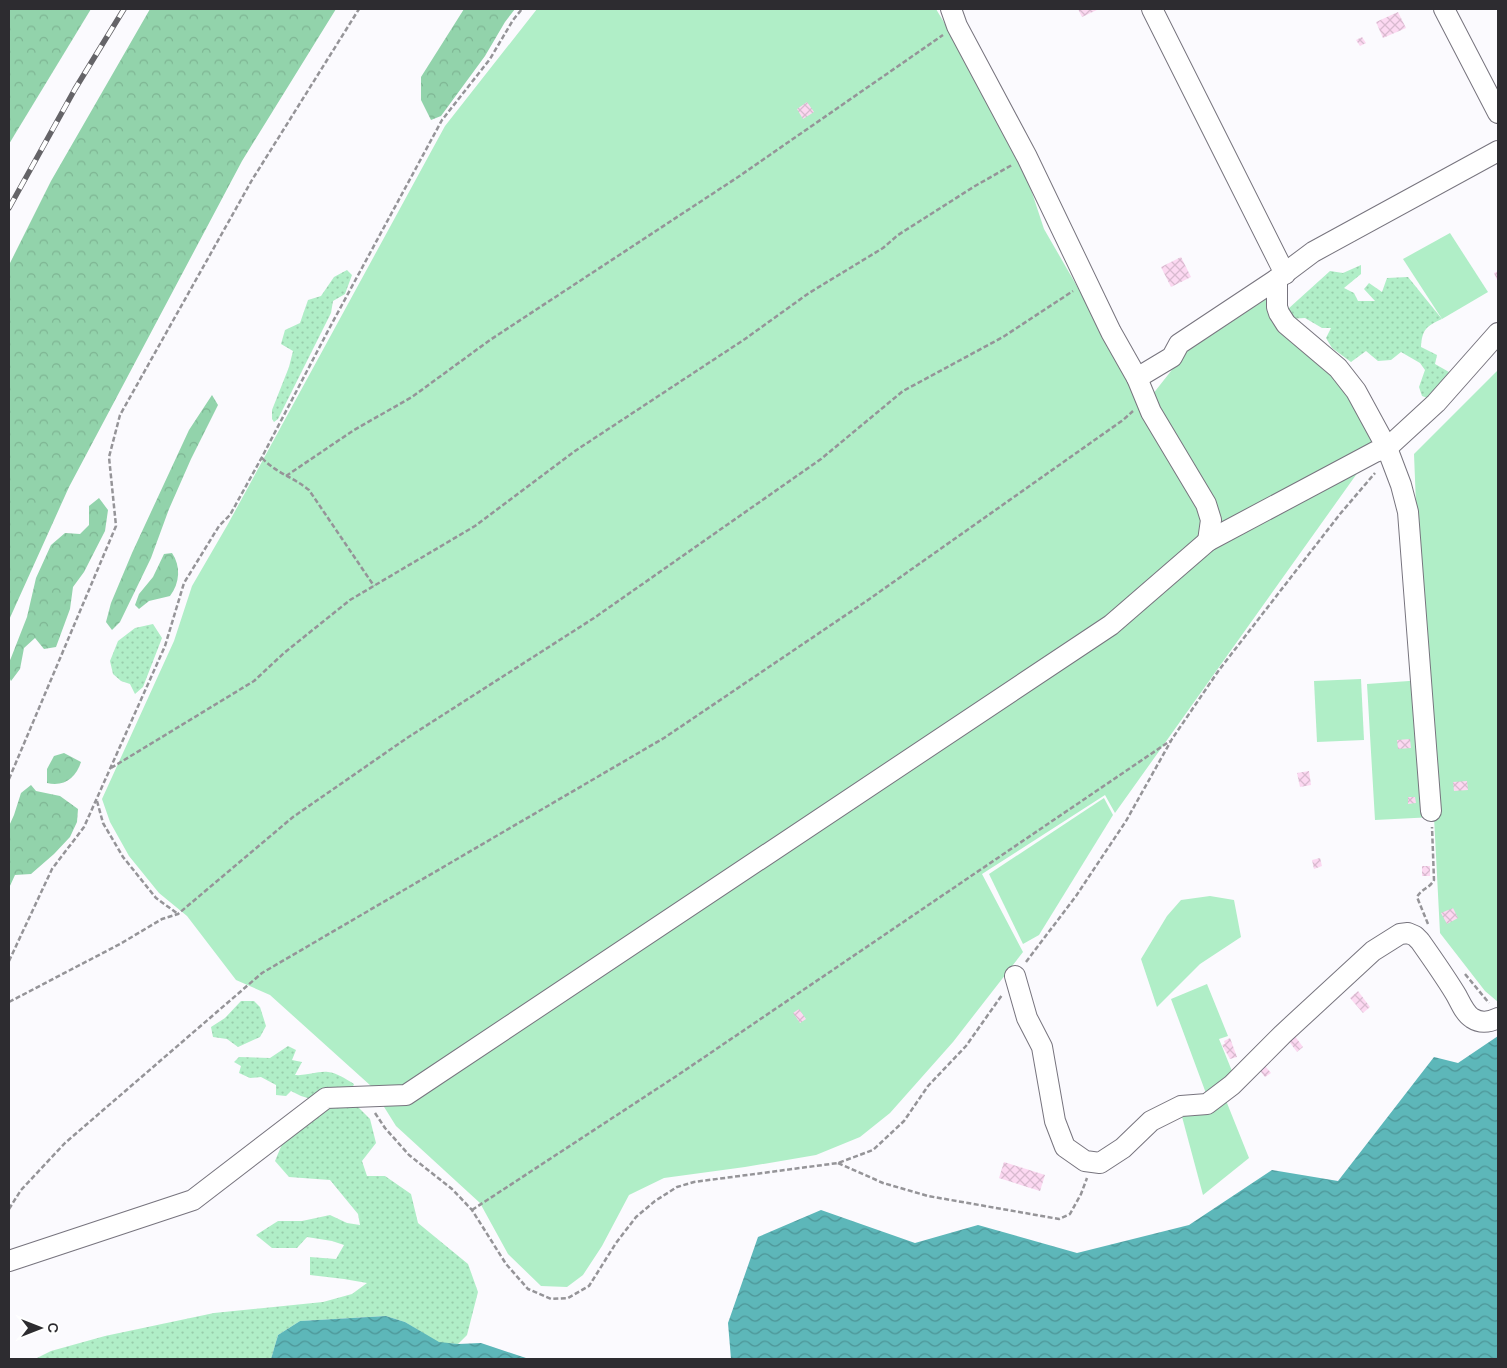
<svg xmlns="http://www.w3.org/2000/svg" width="1507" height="1368" font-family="Manrope,sans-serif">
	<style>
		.grass { fill: url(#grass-dots) }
		.forest { fill: url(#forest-crowns) }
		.garden { fill: #b0eec7 }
		.water { fill: url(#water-waves) }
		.building { fill: url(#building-cross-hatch) }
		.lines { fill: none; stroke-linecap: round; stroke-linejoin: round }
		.minor-casing { stroke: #77747e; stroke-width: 22 }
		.path { stroke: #959498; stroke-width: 2.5; stroke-dasharray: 5 2.5; stroke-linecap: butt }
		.minor { stroke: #fff; stroke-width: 20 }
		.rail-casing { stroke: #656468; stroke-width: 5.5 }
		.rail { stroke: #fff; stroke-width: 4; stroke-dasharray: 11; stroke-linecap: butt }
	</style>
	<defs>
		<pattern id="grass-dots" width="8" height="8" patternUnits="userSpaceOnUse" patternTransform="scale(1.25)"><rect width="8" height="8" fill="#b0eec7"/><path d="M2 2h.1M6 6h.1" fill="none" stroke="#98ccab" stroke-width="1.8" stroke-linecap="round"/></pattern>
		<pattern id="forest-crowns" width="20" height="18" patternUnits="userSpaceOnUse" patternTransform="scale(1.25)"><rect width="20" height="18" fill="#92d3ab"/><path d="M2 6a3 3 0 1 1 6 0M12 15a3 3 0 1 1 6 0" fill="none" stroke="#7eb593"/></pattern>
		<pattern id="water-waves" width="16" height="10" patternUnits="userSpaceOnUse" patternTransform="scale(1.25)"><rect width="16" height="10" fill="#5db7b9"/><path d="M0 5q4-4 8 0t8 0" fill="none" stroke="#4d9597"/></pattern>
		<pattern id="building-cross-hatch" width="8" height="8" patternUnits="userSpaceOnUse" patternTransform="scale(1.25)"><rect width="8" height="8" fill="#fcd8f1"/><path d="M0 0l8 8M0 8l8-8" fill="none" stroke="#d8bacf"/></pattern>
	</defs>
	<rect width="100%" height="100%" fill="#fbfafe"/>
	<g class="grass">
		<path d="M1361,265V274L1344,288L1354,293L1358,301H1375L1364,289L1369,283L1382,292L1387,278L1408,277L1442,319C1426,326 1422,330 1421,347L1437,355L1435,364L1449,372L1443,383L1430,399L1422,396L1419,387L1425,370L1420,363L1401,352L1391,360L1378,361L1366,351L1351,362L1332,348L1326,338L1331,328H1322L1305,318L1289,319L1288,309L1330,271L1343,273Z"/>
		<polygon points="347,270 352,275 345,294 333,301 331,313 278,419 274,422 272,419 272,410 289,367 293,351 281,344 285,330 300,323 308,300 321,296 334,277"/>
		<polygon points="153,624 162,638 143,687 135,694 130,684 121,681 113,674 110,661 118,641 135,628"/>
		<polygon points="241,1001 254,1001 260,1007 266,1026 260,1037 238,1047 227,1039 213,1037 211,1027 225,1018"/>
		<path d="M288,1046L296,1050L292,1060L302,1062L295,1075C306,1076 317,1071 328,1072C337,1073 346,1079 354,1084L352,1089L311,1099L301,1096L291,1091L286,1096L276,1095V1085L261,1077L250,1078L239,1073L241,1066L234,1062L239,1057L270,1058Z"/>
		<polygon points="353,1102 370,1119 376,1143 362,1161 367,1176 385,1176 411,1194 418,1223 468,1264 478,1292 467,1335 458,1344 439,1343 405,1322 386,1316 300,1321 278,1335 271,1359 35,1359 51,1351 105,1336 214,1313 323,1302 352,1294 367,1283 344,1279 310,1275 310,1257 336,1259 344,1245 332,1241 307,1237 297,1248 272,1248 256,1235 278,1221 302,1221 330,1215 347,1223 360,1225 358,1214 330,1180 289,1177 275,1161 285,1137 332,1104"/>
	</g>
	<g class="forest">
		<polygon points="9,9 91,9 9,144"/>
		<polygon points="150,9 336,9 242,161 69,487 9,620 9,265 51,181"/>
		<polygon points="464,9 515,9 505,22 485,56 441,116 431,120 421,100 421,77"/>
		<polygon points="212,395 218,405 191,459 169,509 151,558 120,622 112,630 106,622 111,603 132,553 189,430"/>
		<polygon points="99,498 108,510 105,531 84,572 73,587 70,609 56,647 44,649 35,638 24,648 20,669 11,681 9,677 9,663 27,617 36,578 51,545 65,533 80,534 89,525 89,506"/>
		<path d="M172,553C181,566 180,583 170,596L149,601L139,609L135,605L139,594L153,577L164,554Z"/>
		<path d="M64,753L81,762C76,778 64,787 47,783V769L54,756Z"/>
		<polygon points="31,785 36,791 60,796 78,809 77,822 70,837 54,854 31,874 15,875 9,888 9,826 14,815 21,793"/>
	</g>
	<g class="garden">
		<polygon points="537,9 936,9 990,99 1020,156 1044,229 1145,404 1186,352 1266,299 1281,326 1343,381 1378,444 1115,813 1105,795 982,874 1023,952 953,1042 890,1113 860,1137 816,1155 745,1167 664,1178 629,1195 602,1246 583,1275 567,1287 541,1286 508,1254 480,1203 396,1126 371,1086 270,995 236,980 187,916 159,893 129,856 110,822 102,799 174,641 192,586 228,524 445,126"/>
		<polygon points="1450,233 1488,292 1442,319 1403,259"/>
		<polygon points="1498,370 1498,1002 1485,991 1440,933 1434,817 1375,820 1367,684 1423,680 1414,454"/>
		<polygon points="1361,679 1364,740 1317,742 1314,681"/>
		<polygon points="1104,798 1113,815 1039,935 1023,944 989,874"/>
		<polygon points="1210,896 1234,900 1241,937 1200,964 1157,1007 1141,959 1167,916 1181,900"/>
		<polygon points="1207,984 1228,1036 1219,1039 1234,1076 1207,1096 1171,999"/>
		<polygon points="1225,1098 1249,1158 1203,1195 1181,1113"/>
	</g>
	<g class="water">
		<polygon points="1498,1036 1498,1359 731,1359 728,1323 758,1237 821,1210 915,1243 978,1225 1077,1253 1189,1225 1272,1170 1338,1181 1434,1057 1458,1063"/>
		<polygon points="386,1316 405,1322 439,1342 458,1344 481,1343 529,1359 271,1359 278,1335 300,1321"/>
	</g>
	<g class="building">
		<polygon points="1078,9 1099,9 1082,17"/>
		<polygon points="1398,12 1406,28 1383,38 1376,22"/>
		<polygon points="1362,37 1366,43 1360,46 1356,40"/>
		<polygon points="807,102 814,112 803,119 797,109"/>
		<polygon points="1181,257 1191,277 1171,287 1161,267"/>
		<polygon points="1498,271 1498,282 1494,273"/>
		<polygon points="1410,739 1411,748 1398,749 1397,740"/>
		<polygon points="1309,771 1311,785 1300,787 1297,773"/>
		<polygon points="1467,781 1468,790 1454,791 1453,782"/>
		<polygon points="1408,797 1415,797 1416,803 1408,804"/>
		<polygon points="1320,858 1322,866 1314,869 1312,860"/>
		<rect x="1422" y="866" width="8" height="10"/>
		<polygon points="1453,908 1458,918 1447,924 1441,913"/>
		<polygon points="1358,991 1370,1007 1363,1013 1350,998"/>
		<polygon points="799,1009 806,1019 800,1023 793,1013"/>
		<polygon points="1294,1035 1303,1047 1297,1052 1288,1040"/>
		<polygon points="1230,1038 1237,1057 1230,1059 1222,1045 1225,1044 1224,1041"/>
		<polygon points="1265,1066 1271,1073 1265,1077 1260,1071"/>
		<polygon points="1004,1162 1045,1175 1040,1191 999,1178"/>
	</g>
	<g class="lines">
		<defs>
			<g id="minor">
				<polyline points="951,9 957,26 1027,157 1111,332 1137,378 1172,357 1179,344 1277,279 1313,252 1498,151"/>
				<polyline points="1152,9 1285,274"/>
				<polyline points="1444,9 1498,113"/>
				<polyline points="1277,279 1277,307 1279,313 1286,324 1338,368 1356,391 1387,448 1401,485 1408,512 1431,811"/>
				<polyline points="1137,378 1151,412 1206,504 1211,520 1208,541"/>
				<path d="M1015,976L1027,1018L1042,1047L1055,1121L1065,1147L1085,1161L1100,1163L1123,1148L1151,1121L1181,1106L1207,1104L1232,1085L1283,1034L1373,951L1400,934L1408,933L1415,936L1420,941C1432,958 1444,975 1455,993C1460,1001 1464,1013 1472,1018C1481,1024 1490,1022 1498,1018"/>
				<polyline points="9,1261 193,1200 326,1098 406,1095 1111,625 1208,541 1375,452 1387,448 1436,403 1498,333"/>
			</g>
		</defs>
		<use href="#minor" class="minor-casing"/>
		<g class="path">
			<path d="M262,458C276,473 293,477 309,490L374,586"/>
			<polyline points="286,476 354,430 412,397 490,340 738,177 943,35"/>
			<polyline points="111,768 254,681 284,653 350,600 475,526 575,451 745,339 809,293 883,248 898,235 975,186 1012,165"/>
			<polyline points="9,779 116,526 109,457 120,415 252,180 359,9"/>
			<polyline points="97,801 103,823 123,857 156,898 178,914"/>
			<path d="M1428,924L1417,897C1422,888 1429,889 1434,880L1432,827"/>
			<polyline points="9,961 52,869 84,827 165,646 184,583 219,526 230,515 262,457 330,327 442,120 490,59 513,20 522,9"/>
			<polyline points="1026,962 1076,896 1126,821 1172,739 1219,670 1340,514 1375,473"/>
			<polyline points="1465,974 1489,1003"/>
			<polyline points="9,1002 120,944 162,919 178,914 293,817 407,738 594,618 821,459 903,391 1003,337 1073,291"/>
			<polyline points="375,1113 385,1128 409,1155 452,1189 472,1210 506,1264 528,1289 551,1299 568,1298 589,1286 616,1243 636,1217 655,1201 677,1187 694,1182 838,1163 873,1150 904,1121 928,1086 966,1046 1002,995"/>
			<polyline points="838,1163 883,1183 928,1196 1059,1219 1070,1214 1081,1194 1087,1178"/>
			<polyline points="9,1209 21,1190 65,1143 262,973 664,738 868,600 1123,420 1133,411"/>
			<polyline points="472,1210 678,1075 1170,741"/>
		</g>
		<use href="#minor" class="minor"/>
		<defs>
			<polyline id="rail" points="9,208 75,89 124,9"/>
		</defs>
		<use href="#rail" class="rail-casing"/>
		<use href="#rail" class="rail"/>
	</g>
	<rect width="1507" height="1368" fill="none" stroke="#2d2c30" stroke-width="20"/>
	<g transform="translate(40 1328) rotate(90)" stroke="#ffffff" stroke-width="4" paint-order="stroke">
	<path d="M0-4L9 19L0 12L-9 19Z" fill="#2d2c30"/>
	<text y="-8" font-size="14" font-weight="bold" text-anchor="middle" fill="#2d2c30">С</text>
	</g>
</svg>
